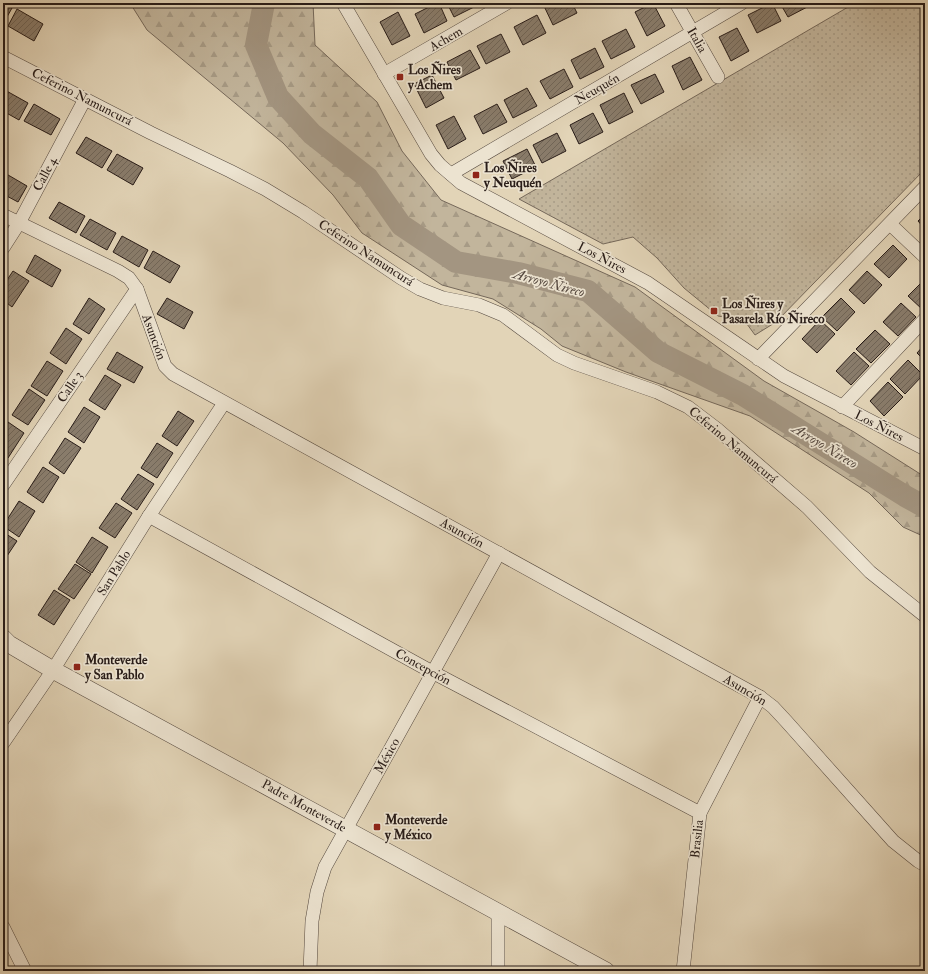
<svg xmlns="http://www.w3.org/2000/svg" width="928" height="974" font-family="'IM FELL Double Pica',serif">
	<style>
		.grass { fill: url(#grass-dots); stroke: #75685a }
		.forest { fill: url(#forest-firs); stroke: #75685a }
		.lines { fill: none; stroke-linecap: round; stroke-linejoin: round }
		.river { stroke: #a39581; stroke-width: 22 }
		.building { fill: url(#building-hatch); stroke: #281c18 }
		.minor-casing { stroke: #564a40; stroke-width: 14 }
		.tertiary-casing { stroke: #564a40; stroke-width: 18 }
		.minor { stroke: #ece3d0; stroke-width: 13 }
		.tertiary { stroke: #ece3d0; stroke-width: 17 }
		.poi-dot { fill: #8f2418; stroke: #ece3d0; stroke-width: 1.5 }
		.labels { text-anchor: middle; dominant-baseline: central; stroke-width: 3.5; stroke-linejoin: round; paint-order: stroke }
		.street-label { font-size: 13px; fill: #281c18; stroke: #ece3d0 }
		.poi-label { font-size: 13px; font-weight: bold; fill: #281c18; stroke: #ece3d0; text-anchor: start }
		.water-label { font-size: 14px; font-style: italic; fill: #53463d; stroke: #ece3d0 }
	</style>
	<defs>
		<pattern id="grass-dots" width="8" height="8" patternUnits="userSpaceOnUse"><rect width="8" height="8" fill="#c2b59c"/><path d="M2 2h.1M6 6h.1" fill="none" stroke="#a79b86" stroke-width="1.8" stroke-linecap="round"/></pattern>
		<pattern id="forest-firs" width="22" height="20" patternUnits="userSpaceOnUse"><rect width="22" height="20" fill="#c2b59c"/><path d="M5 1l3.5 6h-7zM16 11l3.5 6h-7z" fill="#a79b86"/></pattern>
		<pattern id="building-hatch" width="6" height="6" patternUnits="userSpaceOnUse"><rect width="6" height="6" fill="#897c6b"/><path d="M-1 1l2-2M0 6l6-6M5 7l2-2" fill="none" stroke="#706557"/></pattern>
	</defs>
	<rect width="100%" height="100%" fill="#e2d4b7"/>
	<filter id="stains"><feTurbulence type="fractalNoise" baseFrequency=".005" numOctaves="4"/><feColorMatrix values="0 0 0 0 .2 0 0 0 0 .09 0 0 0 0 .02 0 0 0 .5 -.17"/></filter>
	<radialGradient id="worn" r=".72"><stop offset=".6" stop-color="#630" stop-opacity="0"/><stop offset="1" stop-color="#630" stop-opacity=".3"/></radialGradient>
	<polygon class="grass" points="855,3 925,3 925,169 776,322 755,335 744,320 718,316 684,288 657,258 633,237 603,244 519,199"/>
	<polygon class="forest" points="130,3 313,3 315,45 377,102 402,151 441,200 635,287 764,381 854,432 925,477 925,537 903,527 869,493 750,416 626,372 562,346 541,329 493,299 442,285 362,233 333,195 283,143 147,30"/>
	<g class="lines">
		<polyline class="river" points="264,3 256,45 278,97 312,134 368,178 401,225 456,262 518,273 588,291 658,352 743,395 905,496 925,507"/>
	</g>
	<g class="building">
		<polygon points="3,3 12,8 3,24"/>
		<polygon points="437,3 439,3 447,21 424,33 415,14"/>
		<polygon points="447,3 477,3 478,5 454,17"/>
		<polygon points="551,3 572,3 577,13 553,25 544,6"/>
		<polygon points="653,3 665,26 647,36 635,12"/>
		<polygon points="772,3 781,21 757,33 748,15"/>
		<polygon points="780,3 810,3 811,5 788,17"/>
		<polygon points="17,9 43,24 34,41 8,26"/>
		<polygon points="398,12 410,36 392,45 380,22"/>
		<polygon points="537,15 546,33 523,45 514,27"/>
		<polygon points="737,28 749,51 731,61 719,37"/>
		<polygon points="626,29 635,47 611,59 602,41"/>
		<polygon points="501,34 510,52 486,64 477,46"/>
		<polygon points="595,48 604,67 580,79 571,60"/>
		<polygon points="470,50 480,68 456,80 447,62"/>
		<polygon points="690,57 702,80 683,90 672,66"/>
		<polygon points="564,69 573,87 550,99 540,81"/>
		<polygon points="655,74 664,92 641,104 631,85"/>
		<polygon points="432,75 444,98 426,108 414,84"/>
		<polygon points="527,88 537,106 513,118 504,100"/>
		<polygon points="3,89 28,103 19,120 3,111"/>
		<polygon points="624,93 633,112 609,124 600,105"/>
		<polygon points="34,104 60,119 51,135 24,121"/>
		<polygon points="497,104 507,122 483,134 474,116"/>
		<polygon points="593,113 603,132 579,144 570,125"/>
		<polygon points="454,116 466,139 448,149 436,125"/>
		<polygon points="557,133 566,151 542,163 533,145"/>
		<polygon points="86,137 112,151 102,168 76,153"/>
		<polygon points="527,149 536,167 512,179 503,161"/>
		<polygon points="117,154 143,168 133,185 107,170"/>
		<polygon points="3,172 27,186 18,202 3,194"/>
		<polygon points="59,202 85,216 76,233 49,218"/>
		<polygon points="925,214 925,229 918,221"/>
		<polygon points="90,219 116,233 107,250 80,235"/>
		<polygon points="122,236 148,250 139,267 113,252"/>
		<polygon points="893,245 907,259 889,278 874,264"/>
		<polygon points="153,251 180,266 170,283 144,268"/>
		<polygon points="35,255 61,270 52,287 26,272"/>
		<polygon points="13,271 29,281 12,307 3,300 3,286"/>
		<polygon points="867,271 882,285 864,304 849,290"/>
		<polygon points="925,279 925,308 923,310 908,296"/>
		<polygon points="89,298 105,309 89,334 73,324"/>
		<polygon points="167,298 193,312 184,329 157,314"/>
		<polygon points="841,298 855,312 837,331 822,317"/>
		<polygon points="901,303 916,317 898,336 883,322"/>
		<polygon points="820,320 835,334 817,353 802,339"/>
		<polygon points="66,328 82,339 66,364 50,353"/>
		<polygon points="875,330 890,344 871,363 856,349"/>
		<polygon points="925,344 925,361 917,353"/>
		<polygon points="117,352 143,367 134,383 107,369"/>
		<polygon points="854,352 869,366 851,385 836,371"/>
		<polygon points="908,360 923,375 905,394 890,379"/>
		<polygon points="47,361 63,371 47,396 31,386"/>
		<polygon points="105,375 121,385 105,410 89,400"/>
		<polygon points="888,382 903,397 884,416 870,401"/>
		<polygon points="29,389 45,400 28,425 12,415"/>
		<polygon points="84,407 100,417 84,443 68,432"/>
		<polygon points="178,411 194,421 177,446 162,436"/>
		<polygon points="8,422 24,433 8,458 3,455 3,431"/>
		<polygon points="65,438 81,448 64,474 49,463"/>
		<polygon points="157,443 173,453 157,478 141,468"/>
		<polygon points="43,467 59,477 43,503 27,492"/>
		<polygon points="138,474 154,484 137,510 121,499"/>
		<polygon points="19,501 35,511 19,537 3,526"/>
		<polygon points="116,503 132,513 115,538 99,528"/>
		<polygon points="3,532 17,541 3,562"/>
		<polygon points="92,537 108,547 92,573 76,562"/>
		<polygon points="75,564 91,574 74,599 58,589"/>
		<polygon points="54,590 70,600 54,625 38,615"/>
	</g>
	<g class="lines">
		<defs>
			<g id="minor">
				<polyline points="343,3 431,154 440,165 461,183 648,283 784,376 925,449"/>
				<polyline points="676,3 718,77"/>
				<polyline points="3,57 151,133 230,171 265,189 303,212 401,278 420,289 443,298 479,305 503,315 557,355 574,363 657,392 688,407 717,429 807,507 870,572 925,616"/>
				<polyline points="384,74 507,3"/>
				<polyline points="451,174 742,3"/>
				<polyline points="3,215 118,271 129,278 137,289 165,366 173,374 760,697 773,707 786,721 893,841 918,861 925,865"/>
				<polyline points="890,224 925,257"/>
				<polyline points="3,248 19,223 85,99"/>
				<polyline points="758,359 925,187"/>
				<polyline points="842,407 925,319"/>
				<polyline points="3,485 137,289"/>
				<polyline points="149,516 434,673 700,813"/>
				<polyline points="3,743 53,670 149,516 224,403"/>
				<polyline points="3,927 25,971"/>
				<polyline points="310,971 312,921 317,892 325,867 499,553"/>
				<polyline points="498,971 498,912"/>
				<polyline points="683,971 700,813 760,697"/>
			</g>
			<polyline id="tertiary" points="3,638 9,644 53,670 606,971"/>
		</defs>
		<use href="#minor" class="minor-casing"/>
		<use href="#tertiary" class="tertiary-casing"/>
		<use href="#minor" class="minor"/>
		<use href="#tertiary" class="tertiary"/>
	</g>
	<g class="poi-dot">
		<rect x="396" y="73" width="8" height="8" rx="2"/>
		<rect x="472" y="171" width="8" height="8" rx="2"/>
		<rect x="710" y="307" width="8" height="8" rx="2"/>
		<rect x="73" y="663" width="8" height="8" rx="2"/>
		<rect x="373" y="823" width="8" height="8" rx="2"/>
	</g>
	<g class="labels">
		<g class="street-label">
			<text transform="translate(446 39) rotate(-30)">Achem</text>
			<text transform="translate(697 40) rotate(60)">Italia</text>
			<text transform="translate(597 89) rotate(-30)">Neuquén</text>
			<text transform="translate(82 97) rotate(27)">Ceferino Namuncurá</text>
			<text transform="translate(45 174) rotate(-62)">Calle 4</text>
			<text transform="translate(366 253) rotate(33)">Ceferino Namuncurá</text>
			<text transform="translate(602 258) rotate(28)">Los Ñires</text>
			<text transform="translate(154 337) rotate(70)">Asunción</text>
			<text transform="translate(70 387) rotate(-56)">Calle 3</text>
			<text transform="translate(879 426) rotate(27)">Los Ñires</text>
			<text transform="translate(733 445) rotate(40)">Ceferino Namuncurá</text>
			<text transform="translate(462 533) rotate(29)">Asunción</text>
			<text transform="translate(114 573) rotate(-58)">San Pablo</text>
			<text transform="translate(423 667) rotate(29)">Concepción</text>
			<text transform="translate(745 690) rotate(31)">Asunción</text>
			<text transform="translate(387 756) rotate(-61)">México</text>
			<text transform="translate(304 806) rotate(29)">Padre Monteverde</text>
			<text transform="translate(697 839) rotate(-84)">Brasilia</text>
		</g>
		<g class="poi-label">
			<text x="408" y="70">Los Ñires<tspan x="408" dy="15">y Achem</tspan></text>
			<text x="484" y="168">Los Ñires<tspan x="484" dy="15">y Neuquén</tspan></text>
			<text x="722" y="304">Los Ñires y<tspan x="722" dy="15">Pasarela Río Ñireco</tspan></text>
			<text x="85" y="660">Monteverde<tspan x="85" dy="15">y San Pablo</tspan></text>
			<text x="385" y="820">Monteverde<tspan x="385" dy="15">y México</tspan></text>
		</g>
		<g class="water-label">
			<text transform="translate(549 283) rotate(15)">Arroyo Ñireco</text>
			<text transform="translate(825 446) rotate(31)">Arroyo Ñireco</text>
		</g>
	</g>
	<rect width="928" height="974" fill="none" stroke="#e2d4b7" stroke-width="16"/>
	<rect x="4" y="4" width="920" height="966" fill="none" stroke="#281c18" stroke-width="2"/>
	<rect x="8" y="8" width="912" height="958" fill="none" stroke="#281c18"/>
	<rect width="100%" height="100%" filter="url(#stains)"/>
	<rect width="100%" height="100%" fill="url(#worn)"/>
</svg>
